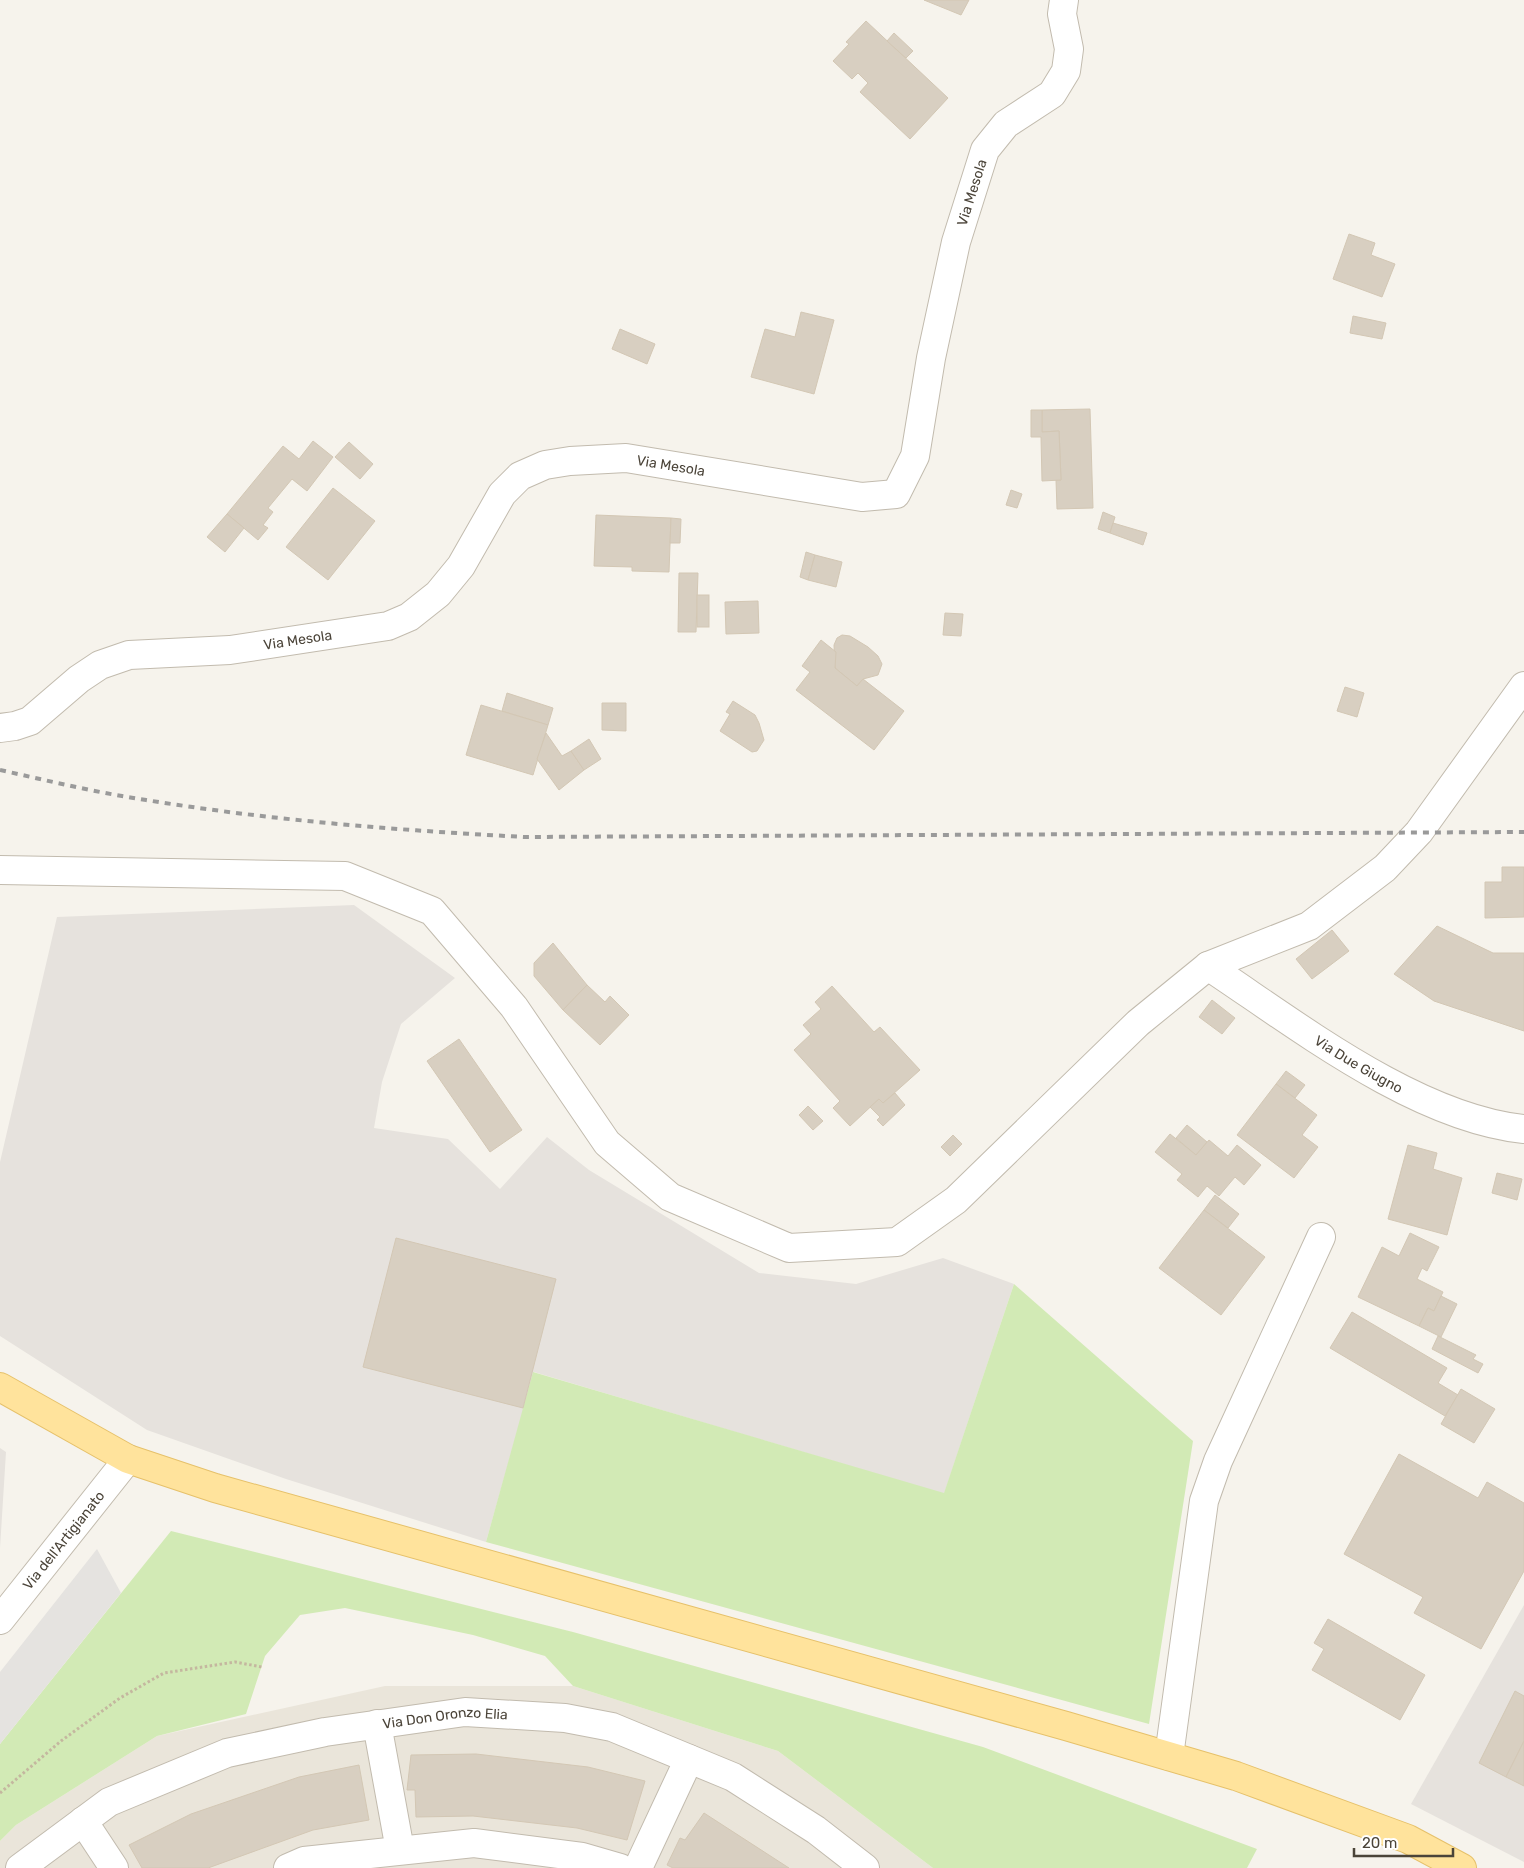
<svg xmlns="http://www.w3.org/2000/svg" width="1524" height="1868" font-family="Rubik,sans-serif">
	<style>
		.residential { fill: #eae5da }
		.industrial { fill: #e6e2dd }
		.green { fill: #d2eab5 }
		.parking { fill: #e5e3e0 }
		.building { fill: #d8cfc1; stroke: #d3c7b4 }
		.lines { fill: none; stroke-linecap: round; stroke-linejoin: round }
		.minor-casing { stroke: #c2bbae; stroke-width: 30 }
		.major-casing { stroke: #e6c16a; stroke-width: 30 }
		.path { stroke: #c4b79f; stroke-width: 3; stroke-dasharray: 2.5 2.5; stroke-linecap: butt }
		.minor { stroke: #fff; stroke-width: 28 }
		.major { stroke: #ffe39c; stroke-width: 28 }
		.rail { stroke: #9a9a9a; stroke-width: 4; stroke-dasharray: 6 6; stroke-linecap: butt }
		.labels { text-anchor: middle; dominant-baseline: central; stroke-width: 4.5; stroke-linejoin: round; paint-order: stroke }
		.street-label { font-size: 14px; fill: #4b4439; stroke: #fff }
	</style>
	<rect width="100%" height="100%" fill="#f6f3ec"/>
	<polygon class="residential" points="385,1686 573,1686 778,1751 933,1868 0,1868 0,1841 16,1825 157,1736"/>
	<g class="industrial">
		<polygon points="354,905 455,978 401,1024 382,1082 374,1128 448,1139 500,1189 547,1137 589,1170 759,1273 856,1284 943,1258 1014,1284 944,1494 534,1372 486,1542 286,1479 147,1430 0,1336 0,1162 57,917"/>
		<polygon points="0,1448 6,1452 0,1548"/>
		<polygon points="1524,1605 1524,1862 1411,1804"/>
	</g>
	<g class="green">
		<polygon points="1014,1284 1193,1441 1149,1724 486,1542 533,1372 944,1493"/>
		<polygon points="171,1531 573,1632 983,1747 1257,1849 1247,1868 933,1868 778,1751 573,1686 545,1656 473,1635 345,1608 300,1615 265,1656 246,1714 157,1736 16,1825 0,1841 0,1744"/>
	</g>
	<polygon class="parking" points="97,1549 121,1593 0,1744 0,1672"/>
	<g class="building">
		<polygon points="924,0 969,0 961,15"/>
		<polygon points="866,21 948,98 910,139 860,92 868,83 858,73 852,79 833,61 849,44 846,42"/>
		<polygon points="894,33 913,51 906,58 887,41"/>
		<polygon points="1349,234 1375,243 1371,255 1395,264 1382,297 1333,279"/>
		<polygon points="801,312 834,320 814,394 751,377 765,329 795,337"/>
		<polygon points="1353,316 1386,323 1382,339 1350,333"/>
		<polygon points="620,329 655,344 647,364 612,349"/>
		<polygon points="1090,409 1093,508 1057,509 1056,480 1061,480 1059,431 1042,432 1042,410"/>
		<polygon points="1031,410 1042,410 1042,432 1059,431 1061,480 1042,481 1041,437 1031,437"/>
		<polygon points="313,441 333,457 307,491 292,479 268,508 273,512 263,525 268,528 258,540 227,514 283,446 299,459"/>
		<polygon points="349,442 373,464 360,479 335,457"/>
		<polygon points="333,488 375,521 328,580 286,547"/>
		<polygon points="1011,490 1022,494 1017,508 1006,505"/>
		<polygon points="1103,512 1115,517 1110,533 1098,529"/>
		<polygon points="227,514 244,528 225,552 207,537"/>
		<polygon points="596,515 671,518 669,572 632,571 632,567 594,566"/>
		<polygon points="671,518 681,519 680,543 670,543"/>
		<polygon points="1113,523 1147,533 1143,545 1110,533"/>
		<polygon points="806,552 815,555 808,580 800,577"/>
		<polygon points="815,555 842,562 836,587 808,580"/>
		<polygon points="679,573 698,573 696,632 678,632"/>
		<rect x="697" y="595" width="12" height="32"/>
		<polygon points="758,601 759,633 726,634 725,602"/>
		<polygon points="945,613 963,614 961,636 943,635"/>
		<polygon points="842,635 850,636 868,647 878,656 882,664 878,675 863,679 857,686 835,668 834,645 837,638"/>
		<polygon points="821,640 836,652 835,668 857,686 863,679 904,711 874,750 796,690 810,672 802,666"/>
		<polygon points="1345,687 1364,693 1357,717 1337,711"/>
		<polygon points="507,693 553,708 548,725 502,711"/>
		<polygon points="733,701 755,715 759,723 764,740 757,751 752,752 720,731 730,714 726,712"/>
		<polygon points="602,703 626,703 626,731 602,730"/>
		<polygon points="481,705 548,725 533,775 466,755"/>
		<polygon points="546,733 562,756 571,751 584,770 559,790 537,759"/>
		<polygon points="589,739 601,759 584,770 571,751"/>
		<polygon points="1502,867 1524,867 1524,917 1485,918 1485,882 1502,882"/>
		<polygon points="1437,926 1493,953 1524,953 1524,1031 1434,1001 1394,974"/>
		<polygon points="1332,930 1349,951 1312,979 1296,959"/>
		<polygon points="553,943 587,985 563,1010 534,976 534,963"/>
		<polygon points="587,985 605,1002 610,996 629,1015 600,1045 563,1010"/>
		<polygon points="832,986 874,1032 880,1027 920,1070 883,1103 879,1099 850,1126 833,1108 840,1101 794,1050 811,1034 803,1025 821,1009 815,1002"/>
		<polygon points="1212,1000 1235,1018 1222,1034 1199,1017"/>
		<polygon points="459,1039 522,1130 490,1152 427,1061"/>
		<polygon points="1286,1071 1305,1085 1295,1098 1276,1084"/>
		<polygon points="1276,1084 1317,1115 1302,1135 1318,1147 1294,1178 1237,1135"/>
		<polygon points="895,1093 905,1105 883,1126 877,1120 880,1117 870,1107 879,1099 883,1103"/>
		<polygon points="808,1106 823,1121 813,1130 799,1115"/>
		<polygon points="1187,1125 1207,1142 1196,1155 1176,1138"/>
		<polygon points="1170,1134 1196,1155 1209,1140 1228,1156 1237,1145 1261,1165 1244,1185 1235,1177 1219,1196 1207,1186 1198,1197 1177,1180 1182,1174 1155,1152"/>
		<polygon points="953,1135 962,1144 950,1156 941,1147"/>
		<polygon points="1408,1145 1437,1153 1433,1169 1462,1178 1447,1235 1388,1219"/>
		<polygon points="1497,1173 1522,1179 1517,1200 1492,1193"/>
		<polygon points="1215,1195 1239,1214 1228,1228 1204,1210"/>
		<polygon points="1204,1210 1265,1257 1221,1315 1159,1268"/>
		<polygon points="1410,1233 1439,1247 1427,1271 1422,1268 1417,1279 1443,1292 1434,1311 1428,1308 1419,1326 1358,1297 1382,1247 1399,1256"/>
		<polygon points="396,1238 556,1279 523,1408 363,1367"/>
		<polygon points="1441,1296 1457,1304 1441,1337 1419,1326 1428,1308 1434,1311"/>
		<polygon points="1352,1312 1447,1368 1438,1383 1458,1395 1445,1416 1330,1348"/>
		<polygon points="1438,1336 1476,1355 1473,1359 1483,1364 1478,1373 1432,1349"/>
		<polygon points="1461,1389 1495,1409 1474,1443 1441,1424"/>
		<polygon points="1399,1454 1478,1498 1487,1482 1524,1503 1524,1571 1481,1649 1414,1613 1423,1597 1344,1554"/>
		<polygon points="1328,1619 1425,1675 1400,1720 1312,1670 1324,1649 1314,1643"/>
		<polygon points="1515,1691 1524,1696 1524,1741 1506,1777 1479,1763"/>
		<polygon points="1524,1741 1524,1786 1506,1777"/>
		<polygon points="476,1754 588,1767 645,1781 627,1840 577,1828 473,1816 416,1817 415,1790 407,1790 411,1755"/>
		<polygon points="359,1765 369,1820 313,1830 208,1868 142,1868 129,1845 191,1814 299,1777"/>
		<polygon points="704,1813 789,1868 673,1868 667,1865 680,1838 685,1840"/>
	</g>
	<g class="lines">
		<defs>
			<g id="minor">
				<path id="s1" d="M0,728L15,726L30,721L79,679L100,665L129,655L230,650L388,626L409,617L438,594L461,566L502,494L520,476L545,465L570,461L626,458L862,497L896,494L915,456L931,358L956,242L985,150L1006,124L1052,94L1066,71L1069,49L1062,14L1064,0"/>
				<polyline points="0,870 345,876 432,911 514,1007 607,1143 670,1197 789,1248 897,1242 956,1200 1138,1023 1208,966 1309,926 1385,868 1419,832 1524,686"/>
				<path id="s2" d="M1208,966C1297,1025 1416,1118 1524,1129"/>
				<path id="s3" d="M0,1620L128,1459"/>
				<polyline points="377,1724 400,1850"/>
				<polyline points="1169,1756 1204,1501 1218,1461 1321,1237"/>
				<polyline points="83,1821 114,1868"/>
				<path id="s4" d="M20,1868L109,1802L227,1753L325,1732L465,1712L565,1718L612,1727L733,1777L816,1830L865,1868"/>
				<polyline points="288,1868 304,1861 474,1843 582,1857 620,1868"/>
				<polyline points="638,1868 689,1759"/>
			</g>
			<polyline id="major" points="0,1387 128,1459 215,1488 1066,1726 1236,1776 1408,1839 1462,1868"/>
		</defs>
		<use href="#minor" class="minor-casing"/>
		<use href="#major" class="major-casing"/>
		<polyline class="path" points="0,1793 61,1741 120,1698 164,1673 235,1662 262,1667"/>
		<use href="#minor" class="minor"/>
		<use href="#major" class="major"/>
		<path class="rail" d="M0,770C41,779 81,789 122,796C255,819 390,830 525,837L1524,832"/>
	</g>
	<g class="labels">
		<g class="street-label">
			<text stroke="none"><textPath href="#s1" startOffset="1311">Via Mesola</textPath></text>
			<text stroke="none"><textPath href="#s1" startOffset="771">Via Mesola</textPath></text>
			<text stroke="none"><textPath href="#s1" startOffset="321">Via Mesola</textPath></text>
			<text stroke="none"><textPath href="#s2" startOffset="180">Via Due Giugno</textPath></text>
			<text stroke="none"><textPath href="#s3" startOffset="102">Via dell'Artigianato</textPath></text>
			<text stroke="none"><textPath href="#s4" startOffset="460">Via Don Oronzo Elia</textPath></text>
		</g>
	</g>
	<path d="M1354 1848v8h99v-8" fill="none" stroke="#4b4439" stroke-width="2.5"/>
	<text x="1362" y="1848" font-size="15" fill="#4b4439" stroke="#ffffff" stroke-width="4" paint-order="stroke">20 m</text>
</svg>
